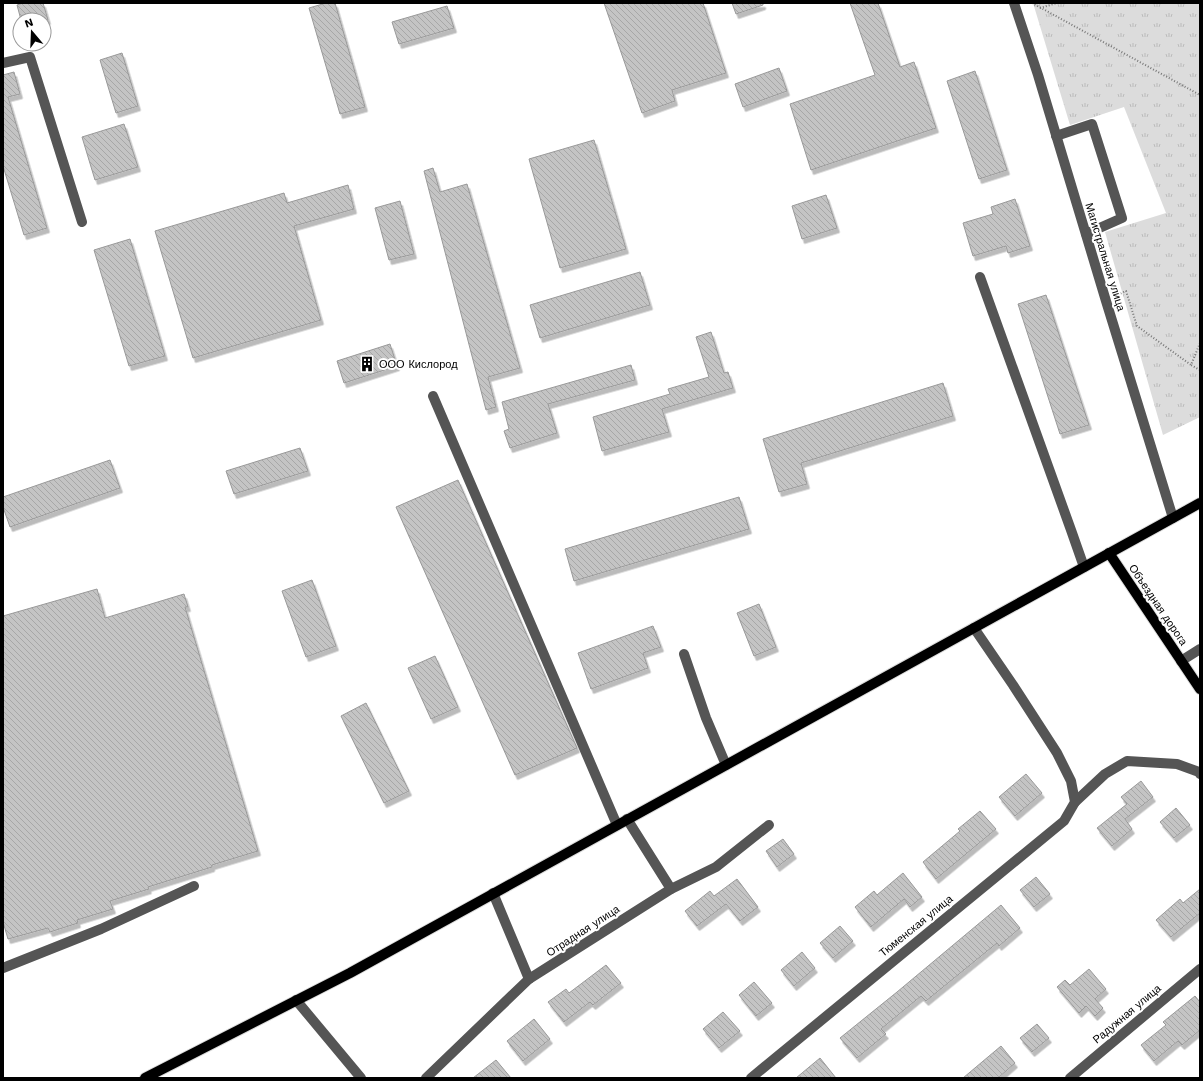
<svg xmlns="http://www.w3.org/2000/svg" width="1203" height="1081" font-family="'Work Sans',sans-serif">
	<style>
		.park { fill: url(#park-tufts) }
		.building { fill: url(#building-back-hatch); stroke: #999; filter: url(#shadow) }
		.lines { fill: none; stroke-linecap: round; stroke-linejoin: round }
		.major-casing { stroke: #dbdbdb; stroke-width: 12 }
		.path { stroke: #777; stroke-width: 2; stroke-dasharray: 1 2; stroke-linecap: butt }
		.minor { stroke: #555; stroke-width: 10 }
		.major { stroke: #000; stroke-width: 10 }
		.labels { text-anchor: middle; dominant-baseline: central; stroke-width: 4; stroke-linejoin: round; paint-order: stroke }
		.street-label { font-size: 11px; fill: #000; stroke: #fff }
		.poi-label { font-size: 11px; fill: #000; stroke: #fff; text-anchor: start }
	</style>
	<defs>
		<pattern id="park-tufts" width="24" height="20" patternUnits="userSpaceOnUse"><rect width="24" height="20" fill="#dcdcdc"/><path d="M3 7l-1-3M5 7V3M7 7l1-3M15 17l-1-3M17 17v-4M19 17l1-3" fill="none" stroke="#bbb"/></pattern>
		<pattern id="building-back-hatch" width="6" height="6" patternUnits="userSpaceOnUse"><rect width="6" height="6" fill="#c4c4c4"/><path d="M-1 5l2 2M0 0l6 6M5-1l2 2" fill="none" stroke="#a7a7a7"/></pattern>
		<filter id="shadow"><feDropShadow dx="2.5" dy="4.5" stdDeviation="0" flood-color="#0004"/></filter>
	</defs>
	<rect width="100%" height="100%" fill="#fff"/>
	<polygon class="park" points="1033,3 1200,3 1200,417 1163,435 1105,232 1166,213 1124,107 1070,125"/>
	<g class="building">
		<polygon points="23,3 43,3 48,20 21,20 17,5"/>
		<polygon points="326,3 335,3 365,107 340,114 309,8"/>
		<polygon points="604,3 703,3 726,73 672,90 675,101 642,113"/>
		<polygon points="732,3 763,3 763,5 736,14"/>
		<polygon points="850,3 878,3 900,67 914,62 936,128 811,170 790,104 875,75"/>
		<polygon points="447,6 454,28 399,44 392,22"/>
		<polygon points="122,53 138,106 116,113 100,60"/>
		<polygon points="779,68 787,91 743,107 735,84"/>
		<polygon points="975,71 1007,170 979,179 947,81"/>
		<polygon points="14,72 20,94 8,97 47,228 24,235 3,166 3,75"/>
		<polygon points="124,124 138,167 95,180 82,137"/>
		<polygon points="594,140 626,249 560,268 529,159"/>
		<polygon points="433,168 440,192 467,184 520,368 488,377 496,407 486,410 424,171"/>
		<polygon points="348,185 354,209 294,226 321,320 193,358 155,231 284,193 287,203"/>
		<polygon points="826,195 837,228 802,239 792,206"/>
		<polygon points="1015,199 1030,246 1008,253 1006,246 973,256 963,223 993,214 991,207"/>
		<polygon points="400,201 414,254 389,260 375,208"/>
		<polygon points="130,239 165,356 129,366 94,250"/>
		<polygon points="640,272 650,305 540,338 530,305"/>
		<polygon points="1046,295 1089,425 1060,434 1018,304"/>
		<polygon points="711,332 724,373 728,372 733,388 662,409 669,432 602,451 593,417 670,394 668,389 709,377 696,337"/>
		<polygon points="390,344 397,366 344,383 337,361"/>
		<polygon points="631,365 635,380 548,404 557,433 510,448 504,431 509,429 502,402"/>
		<polygon points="943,383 953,416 801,463 807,484 779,492 763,439"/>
		<polygon points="300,448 308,471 234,494 226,471"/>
		<polygon points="110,460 120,488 10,527 3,507 3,497"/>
		<polygon points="458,480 577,748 515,775 396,507"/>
		<polygon points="739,497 749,529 574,581 565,549"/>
		<polygon points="312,580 336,646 306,657 282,591"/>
		<polygon points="97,589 105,618 184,594 188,607 185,607 258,851 212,865 212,867 148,887 149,889 110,901 113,909 77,920 78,923 50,932 48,928 8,939 3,922 3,616"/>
		<polygon points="759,604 776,647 754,656 737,613"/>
		<polygon points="653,626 661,647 643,653 648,668 591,689 578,653"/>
		<polygon points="435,656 458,707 431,719 408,668"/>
		<polygon points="366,703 409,791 384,803 341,716"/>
		<polygon points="1026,774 1042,793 1015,816 999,797"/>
		<polygon points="1141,781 1153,797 1125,819 1132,829 1112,846 1097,828 1127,804 1121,797"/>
		<polygon points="1176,808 1190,825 1174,838 1160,822"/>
		<polygon points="980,811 996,829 936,879 923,862 960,831 958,829"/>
		<polygon points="783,839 794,854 777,867 766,851"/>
		<polygon points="903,873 922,897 910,907 904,899 871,927 855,907 874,891 877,895"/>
		<polygon points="1036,877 1050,894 1034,907 1020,890"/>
		<polygon points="737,879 758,907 740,921 726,904 697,926 685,911 710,891 714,896"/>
		<polygon points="1200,889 1200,913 1171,937 1156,920 1180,899 1183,903"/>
		<polygon points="1001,905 1020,928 999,946 997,943 926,1001 921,996 881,1029 886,1034 857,1058 840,1038 897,992"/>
		<polygon points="840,926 853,941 833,958 820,943"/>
		<polygon points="802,952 815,968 794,986 781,970"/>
		<polygon points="606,965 621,983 593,1005 590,1002 564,1022 548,1002 566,989 569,993"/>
		<polygon points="1089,969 1106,989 1095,999 1103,1008 1095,1016 1086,1006 1079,1013 1057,987 1065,980 1070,985"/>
		<polygon points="754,982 772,1003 756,1016 739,995"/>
		<polygon points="1195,996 1200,1002 1200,1030 1182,1045 1178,1041 1154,1061 1141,1045 1166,1025 1163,1022"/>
		<polygon points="723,1012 740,1031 719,1048 703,1029"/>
		<polygon points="534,1019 550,1039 523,1061 507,1041"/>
		<polygon points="1037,1024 1049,1038 1032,1052 1020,1038"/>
		<polygon points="1001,1046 1015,1063 998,1078 963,1078"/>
		<polygon points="820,1058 836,1078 796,1078"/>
		<polygon points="496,1060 511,1078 473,1078"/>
	</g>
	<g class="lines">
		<defs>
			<g id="major">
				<polyline points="1109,553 1200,689"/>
				<polyline points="145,1078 350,973 1200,503"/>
			</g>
		</defs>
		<use href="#major" class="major-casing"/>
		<g class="path">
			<polyline points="1032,3 1200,95"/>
			<polyline points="1040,8 1057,3"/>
			<polyline points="1115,296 1126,291 1137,326 1191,365"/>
			<polyline points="1200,343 1191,365 1200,370"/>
		</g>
		<g class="minor">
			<polyline points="1014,3 1038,75 1106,301 1173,518"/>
			<polyline points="3,63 30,57 82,222"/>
			<polyline points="1056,136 1092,124 1122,218 1086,234"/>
			<polyline points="980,277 1071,530 1084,567"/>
			<polyline points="433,396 617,825"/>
			<polyline points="684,654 706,718 726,765"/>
			<polyline points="1181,661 1200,649"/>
			<polyline points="1075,802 1105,774 1127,761 1177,764 1199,772 1200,774"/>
			<polyline points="627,819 671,889"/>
			<polyline points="493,893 529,979"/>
			<polyline points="3,968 101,929 194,886"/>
			<polyline points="296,1000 361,1078"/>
			<polyline points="426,1078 529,979 671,889 716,867 769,825"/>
			<polyline points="751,1078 1064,821 1075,802 1071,781 1057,753 1013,685 974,628"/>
			<polyline points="1070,1078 1200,969"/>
		</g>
		<use href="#major" class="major"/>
	</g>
	<defs>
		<symbol id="building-bare" viewBox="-9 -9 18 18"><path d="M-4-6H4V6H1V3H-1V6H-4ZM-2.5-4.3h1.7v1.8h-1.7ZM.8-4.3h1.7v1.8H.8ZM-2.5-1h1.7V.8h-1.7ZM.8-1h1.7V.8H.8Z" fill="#000" stroke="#fff" stroke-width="2.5" paint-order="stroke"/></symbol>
	</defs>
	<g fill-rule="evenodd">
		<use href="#building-bare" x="356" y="353" width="22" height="22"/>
	</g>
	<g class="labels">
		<g class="street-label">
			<text transform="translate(1105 257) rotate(73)">Магистральная улица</text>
			<text transform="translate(1158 605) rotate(56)">Объездная дорога</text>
			<text transform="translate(916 926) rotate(-39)">Тюменская улица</text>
			<text transform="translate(583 931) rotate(-33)">Отрадная улица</text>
			<text transform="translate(1127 1014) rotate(-40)">Радужная улица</text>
		</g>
		<g class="poi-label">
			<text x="379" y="364">ООО Кислород</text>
		</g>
	</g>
	<rect width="1203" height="1081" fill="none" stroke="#000000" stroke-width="8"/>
	<g transform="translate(32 32) rotate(341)"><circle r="19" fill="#ffffff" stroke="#999999"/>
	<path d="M0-3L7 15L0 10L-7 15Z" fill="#000000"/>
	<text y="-6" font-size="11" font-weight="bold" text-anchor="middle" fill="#000000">N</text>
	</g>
</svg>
